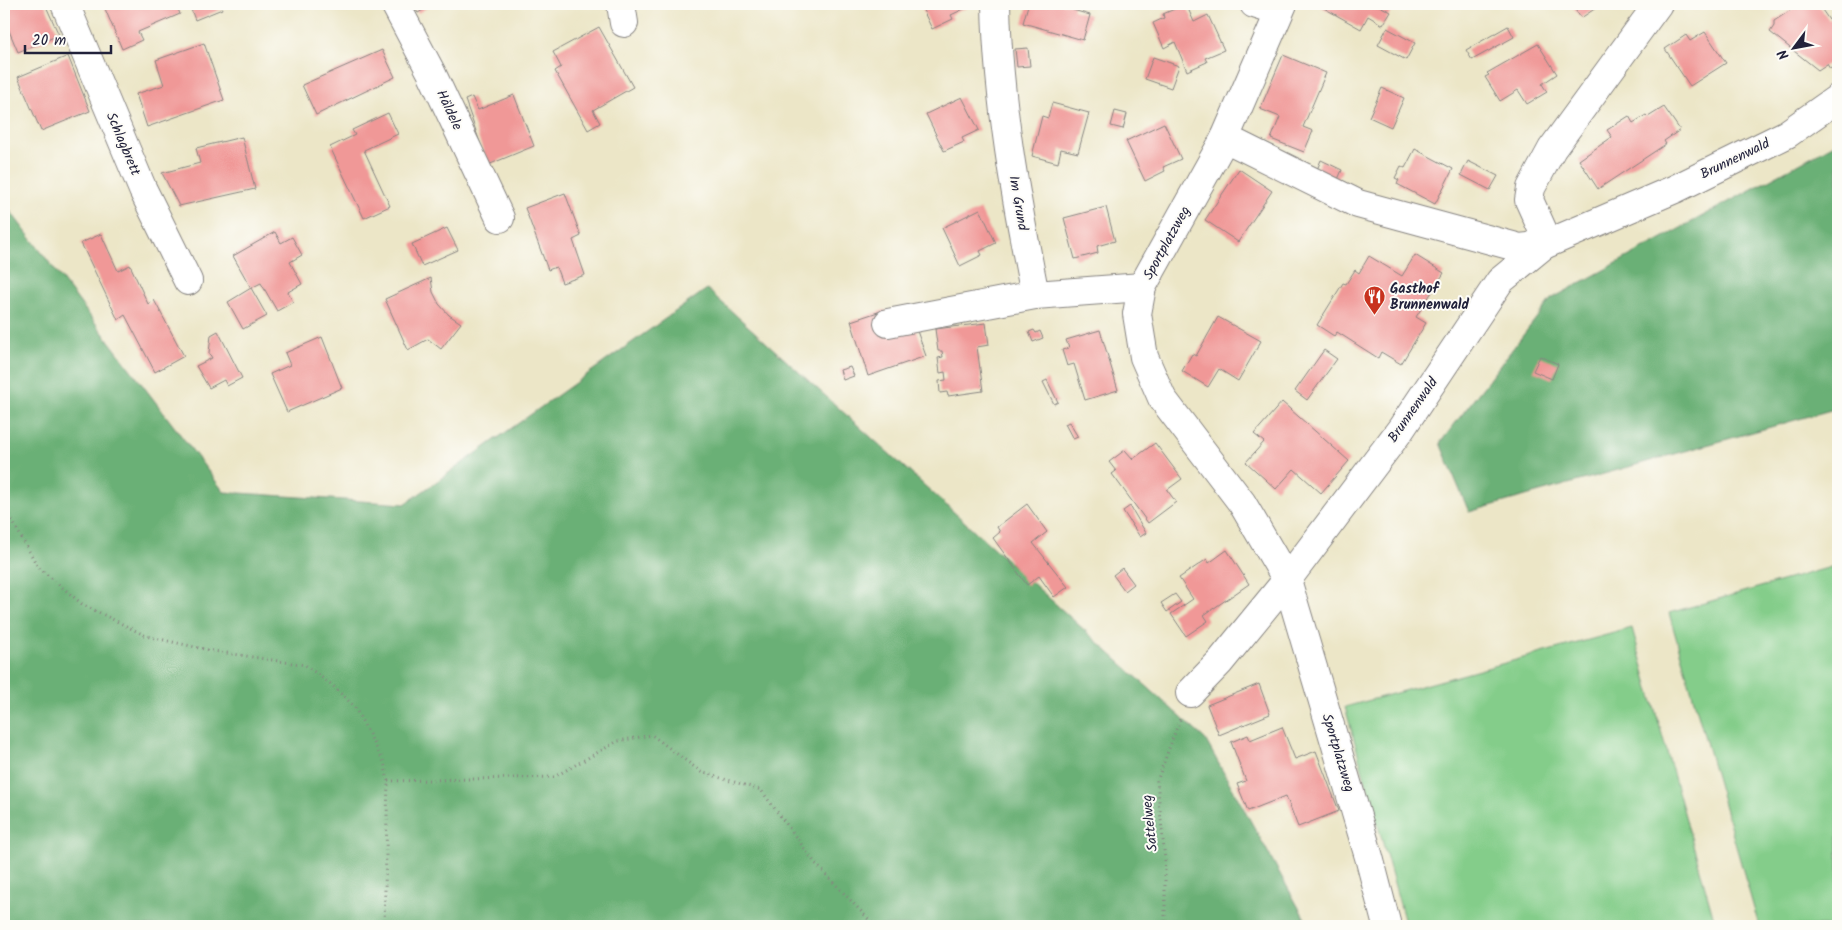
<svg xmlns="http://www.w3.org/2000/svg" width="1842" height="930" font-family="Kalam,sans-serif">
	<style>
		.green { fill: #84cd8a; stroke: #537862 }
		.forest { fill: #6bb076; stroke: #466958 }
		.building { fill: #f09897 }
		.lines { fill: none; stroke-linecap: round; stroke-linejoin: round }
		.minor-casing { stroke: #878481; stroke-width: 30 }
		.path { stroke: #878481; stroke-width: 3; stroke-dasharray: 1 4; stroke-linecap: butt }
		.minor { stroke: #fff; stroke-width: 28 }
		.labels { text-anchor: middle; dominant-baseline: central; stroke-width: 4; stroke-linejoin: round; paint-order: stroke }
		.street-label { font-size: 14px; fill: #22223b; stroke: #fdfcf7 }
		.poi-label { font-size: 14px; font-weight: bold; fill: #22223b; stroke: #fdfcf7; text-anchor: start }
	</style>
	<rect width="100%" height="100%" fill="#fdfcf7"/>
	<filter id="ink" filterUnits="userSpaceOnUse"><feTurbulence type="fractalNoise" baseFrequency=".02" numOctaves="2"/><feDisplacementMap in="SourceGraphic" scale="10" xChannelSelector="R" yChannelSelector="G"/><feConvolveMatrix kernelMatrix="1 2 1 2 8 2 1 2 1" color-interpolation-filters="sRGB"/></filter>
	<filter id="wash" filterUnits="userSpaceOnUse"><feTurbulence type="fractalNoise" baseFrequency=".0096" numOctaves="4" result="noise"/><feDisplacementMap in="SourceGraphic" scale="20" xChannelSelector="R" yChannelSelector="G"/><feGaussianBlur stdDeviation="1.12" result="paint"/><feColorMatrix in="noise" values="0 0 0 0 0 0 0 0 0 0 0 0 0 0 0 0 0 1.4 0 .05"/><feComposite in="paint" operator="in"/></filter>
	<g filter="url(#wash)">
		<rect width="100%" height="100%" fill="#ece6c7"/>
		<g class="green">
			<polygon points="1838,565 1838,926 1759,926 1669,613"/>
			<polygon points="1632,628 1716,926 1406,926 1345,707"/>
		</g>
		<g class="forest">
			<polygon points="1838,142 1838,408 1469,512 1440,443 1551,299"/>
			<polygon points="4,203 224,492 405,504 707,289 1205,739 1309,926 4,926"/>
		</g>
		<g id="blocks">
			<g class="building">
				<polygon points="4,4 45,4 59,35 18,52 4,19"/>
				<polygon points="103,4 176,4 180,14 138,32 142,40 122,49"/>
				<polygon points="189,4 220,4 222,9 195,20"/>
				<polygon points="412,4 433,4 418,13"/>
				<polygon points="920,4 967,4 968,7 951,15 953,19 932,29"/>
				<polygon points="1034,4 1075,4 1073,10 1090,15 1083,40 1023,23 1028,5 1033,6"/>
				<polygon points="1186,4 1194,22 1208,15 1224,50 1205,58 1207,62 1187,71 1175,42 1164,48 1153,23 1164,18 1163,14"/>
				<polygon points="1324,4 1376,4 1391,12 1383,25 1368,16 1361,29 1322,7"/>
				<polygon points="1571,4 1602,4 1581,18"/>
				<polygon points="1800,4 1818,4 1829,20 1838,14 1838,57 1833,60 1836,64 1830,69 1827,64 1818,70 1770,32 1774,26 1774,21"/>
				<polygon points="1508,26 1514,37 1472,60 1466,50"/>
				<polygon points="599,27 633,87 593,110 600,123 588,130 555,71 561,67 553,52"/>
				<polygon points="1387,28 1415,43 1406,60 1378,45"/>
				<polygon points="1705,32 1726,63 1690,86 1665,49 1686,35 1690,41"/>
				<polygon points="204,43 224,100 147,127 136,94 164,85 156,60"/>
				<polygon points="1538,44 1557,74 1542,84 1547,92 1527,104 1518,90 1500,101 1485,77 1489,75 1487,73"/>
				<polygon points="1028,48 1030,66 1017,67 1015,49"/>
				<polygon points="382,50 395,77 316,115 302,85"/>
				<polygon points="1283,55 1326,73 1303,127 1313,131 1304,152 1271,139 1280,117 1260,109"/>
				<polygon points="68,56 90,111 41,131 18,77"/>
				<polygon points="1153,57 1179,66 1171,88 1145,79"/>
				<polygon points="1382,88 1404,98 1391,127 1369,117"/>
				<polygon points="514,95 534,146 488,165 465,100 472,97 478,110"/>
				<polygon points="962,97 979,130 962,138 964,142 944,151 926,114"/>
				<polygon points="1052,103 1089,113 1078,153 1061,149 1058,163 1032,156 1042,116 1048,118"/>
				<polygon points="1664,107 1680,130 1664,141 1666,144 1598,189 1579,160 1612,137 1607,130 1629,116 1633,123 1646,115 1648,117"/>
				<polygon points="1115,111 1127,114 1123,129 1111,126"/>
				<polygon points="388,113 398,134 364,150 390,206 364,218 330,147 355,135 352,130"/>
				<polygon points="1164,123 1181,159 1163,167 1165,171 1145,181 1126,141"/>
				<polygon points="242,137 255,189 179,206 162,173 200,163 196,148"/>
				<polygon points="1415,149 1453,169 1435,204 1397,184 1399,180 1395,178 1401,166 1405,168"/>
				<polygon points="1321,160 1342,170 1337,182 1316,172"/>
				<polygon points="1468,161 1498,176 1490,190 1461,175"/>
				<polygon points="1239,169 1272,191 1238,242 1205,220"/>
				<polygon points="565,193 581,236 573,240 585,275 562,283 556,267 548,270 525,208"/>
				<polygon points="1106,207 1115,241 1097,246 1098,253 1075,259 1064,218"/>
				<polygon points="980,209 996,243 980,251 982,255 960,266 942,228"/>
				<polygon points="447,228 458,250 422,266 412,244"/>
				<polygon points="275,232 281,243 292,237 302,255 290,262 302,284 288,292 293,302 277,311 261,283 251,288 233,256"/>
				<polygon points="101,234 118,271 130,265 148,304 154,300 184,356 155,372 125,315 118,320 81,243"/>
				<polygon points="1415,255 1444,273 1416,317 1426,323 1401,364 1381,352 1378,358 1337,332 1334,336 1317,325 1343,283 1346,284 1355,270 1359,273 1369,256 1402,276"/>
				<polygon points="431,278 433,292 439,304 449,315 461,323 441,349 428,339 408,350 385,299"/>
				<polygon points="251,288 267,316 243,329 228,302"/>
				<polygon points="884,310 917,331 926,356 868,376 851,321"/>
				<polygon points="1218,317 1261,341 1238,381 1219,369 1208,387 1182,371 1192,354 1196,356"/>
				<polygon points="986,323 989,345 977,347 983,391 948,396 947,392 940,393 939,381 946,380 945,372 940,373 938,358 943,357 942,351 938,351 935,329"/>
				<polygon points="1034,330 1036,333 1040,331 1043,338 1033,342 1029,332"/>
				<polygon points="1100,330 1118,390 1085,400 1074,364 1067,366 1062,350 1069,348 1066,340"/>
				<polygon points="218,331 242,378 227,386 224,380 209,388 196,366 212,358 209,353 211,335"/>
				<polygon points="322,337 342,388 287,412 270,374 290,365 285,353"/>
				<polygon points="1324,350 1337,359 1307,400 1295,391"/>
				<polygon points="1540,356 1558,364 1552,379 1533,371"/>
				<polygon points="850,367 854,376 843,380 840,370"/>
				<polygon points="1047,380 1058,402 1054,404 1043,382"/>
				<polygon points="1282,402 1349,461 1321,493 1294,469 1276,489 1246,462 1264,442 1254,434"/>
				<polygon points="1069,422 1078,437 1073,439 1065,424"/>
				<polygon points="1155,443 1182,479 1167,490 1176,502 1148,523 1112,474 1116,471 1109,462 1125,450 1133,459"/>
				<polygon points="1027,504 1047,532 1033,543 1068,587 1054,597 1039,576 1027,585 993,538 1000,532 997,527"/>
				<polygon points="1130,506 1146,533 1140,537 1123,511"/>
				<polygon points="1227,550 1249,584 1204,615 1208,621 1186,636 1171,614 1193,599 1179,578 1207,559 1209,563"/>
				<polygon points="1122,568 1134,584 1125,591 1113,575"/>
				<polygon points="1175,594 1181,602 1167,612 1161,603"/>
				<polygon points="1259,684 1270,714 1219,735 1207,705"/>
				<polygon points="1282,727 1295,759 1316,751 1339,811 1298,827 1286,796 1248,811 1237,784 1246,781 1231,742 1248,735 1250,740"/>
			</g>
		</g>
	</g>
	<g filter="url(#ink)">
		<use href="#blocks" fill-opacity="0" stroke="#878481" stroke-width="1"/>
		<g class="lines">
			<defs>
				<g id="minor">
					<polyline points="65,4 143,190 188,281"/>
					<polyline points="395,4 431,72 500,218"/>
					<polyline points="621,4 624,23"/>
					<path d="M996,4C998,102 1016,199 1035,295L1142,287"/>
					<polyline points="1254,4 1279,12"/>
					<polyline points="1283,4 1225,138 1142,287 1137,314 1144,357 1162,398 1242,503 1287,580 1369,857 1387,926"/>
					<polyline points="1225,138 1358,204 1520,248 1544,245 1675,189 1787,134 1838,98"/>
					<polyline points="888,323 1035,295"/>
					<polyline points="1190,693 1220,662 1287,580 1401,429 1500,281 1544,245 1543,231 1529,200 1531,188 1552,149 1658,4"/>
				</g>
			</defs>
			<use href="#minor" class="minor-casing"/>
			<g class="path">
				<polyline points="4,502 10,517 38,567 82,604 146,636 213,651 305,665 332,685 354,706 384,762 388,781 384,926"/>
				<polyline points="388,781 554,777 618,741 652,735 701,772 761,790 815,863 875,926"/>
				<polyline points="1165,926 1165,860 1157,781 1180,719"/>
			</g>
			<use href="#minor" class="minor"/>
		</g>
	</g>
	<defs>
		<symbol id="restaurant-pin" viewBox="-11 -11 22 30"><path d="M0 17L-7.5 6A9.5 9.5 0 1 1 7.5 6Z" fill="#c8321e" stroke="#fdfcf7"/><path d="M-5-6h1v4h1v-4h1v4h1v-4h1v5L-1.5 .5V6h-2V.5L-5-1ZM5-6V6H3V1.5H1.5Q1.5-4 5-6Z" fill="#fff"/></symbol>
	</defs>
	<g fill-rule="evenodd">
		<use href="#restaurant-pin" x="1362" y="284" width="25" height="34"/>
	</g>
	<g class="labels">
		<g class="street-label">
			<text transform="translate(449 110) rotate(65)">Häldele</text>
			<text transform="translate(123 144) rotate(67)">Schlagbrett</text>
			<text transform="translate(1735 159) rotate(-26)">Brunnenwald</text>
			<text transform="translate(1018 203) rotate(80)">Im Grund</text>
			<text transform="translate(1167 243) rotate(-61)">Sportplatzweg</text>
			<text transform="translate(1413 410) rotate(-55)">Brunnenwald</text>
			<text transform="translate(1338 753) rotate(73)">Sportplatzweg</text>
			<text transform="translate(1150 823) rotate(-96)">Sattelweg</text>
		</g>
		<g class="poi-label">
			<text x="1390" y="289">Gasthof<tspan x="1390" dy="16">Brunnenwald</tspan></text>
		</g>
	</g>
	<rect width="1842" height="930" fill="none" stroke="#fdfcf7" stroke-width="20"/>
	<g transform="translate(1794 48) rotate(238)" stroke="#fdfcf7" stroke-width="4" paint-order="stroke">
	<path d="M0-4L9 19L0 12L-9 19Z" fill="#22223b"/>
	<text y="-8" font-size="14" font-weight="bold" text-anchor="middle" fill="#22223b">N</text>
	</g>
	<path d="M25 45v8h86v-8" fill="none" stroke="#22223b" stroke-width="2.5"/>
	<text x="32" y="45" font-size="15" fill="#22223b" stroke="#fdfcf7" stroke-width="4" paint-order="stroke">20 m</text>
</svg>
